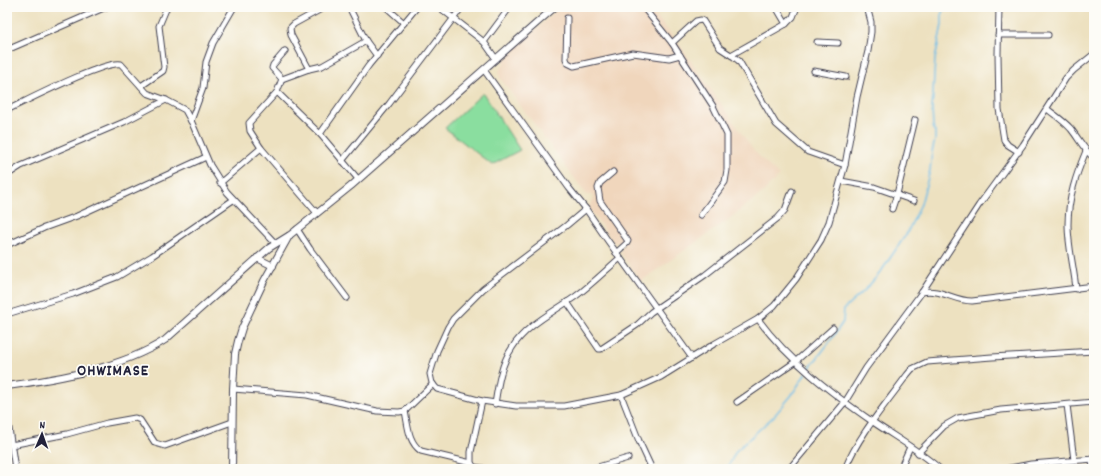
<svg xmlns="http://www.w3.org/2000/svg" width="1101" height="476" font-family="Dekko,sans-serif">
	<style>
		.built { fill: #f0d6bc }
		.green { fill: #8ade9f; stroke: #56806d }
		.lines { fill: none; stroke-linecap: round; stroke-linejoin: round }
		.stream { stroke: #6dbde8; stroke-width: 1.5 }
		.minor-casing { stroke: #403f4f; stroke-width: 7 }
		.tertiary-casing { stroke: #403f4f; stroke-width: 8 }
		.minor { stroke: #fff; stroke-width: 5 }
		.tertiary { stroke: #fff; stroke-width: 6 }
		.labels { text-anchor: middle; dominant-baseline: central; stroke-width: 3.5; stroke-linejoin: round; paint-order: stroke }
		.district-label { font-size: 16px; font-weight: bold; letter-spacing: 1px; fill: #22223b; stroke: #fdfcf7 }
	</style>
	<rect width="100%" height="100%" fill="#fdfcf7"/>
	<filter id="ink" filterUnits="userSpaceOnUse"><feTurbulence type="fractalNoise" baseFrequency=".025" numOctaves="2"/><feDisplacementMap in="SourceGraphic" scale="8" xChannelSelector="R" yChannelSelector="G"/><feConvolveMatrix kernelMatrix="1 2 1 2 8 2 1 2 1" color-interpolation-filters="sRGB"/></filter>
	<filter id="wash" filterUnits="userSpaceOnUse"><feTurbulence type="fractalNoise" baseFrequency=".012" numOctaves="4" result="noise"/><feDisplacementMap in="SourceGraphic" scale="16" xChannelSelector="R" yChannelSelector="G"/><feGaussianBlur stdDeviation="0.9" result="paint"/><feColorMatrix in="noise" values="0 0 0 0 0 0 0 0 0 0 0 0 0 0 0 0 0 1.4 0 .05"/><feComposite in="paint" operator="in"/></filter>
	<g filter="url(#wash)">
		<rect width="100%" height="100%" fill="#ede1c0"/>
		<polygon class="built" points="560,7 649,7 679,44 754,151 779,176 761,194 729,219 641,281 620,252 624,244 622,242 614,243 588,207 594,199 592,195 587,195 500,78 499,72 501,67 505,63 503,60"/>
		<polygon class="green" points="483,93 520,150 492,165 445,128"/>
		<g class="lines">
			<g class="stream">
				<polyline points="808,370 828,344 843,322 844,309 864,291 880,273 907,233 921,204 930,170 932,152 935,140 935,132 933,126 932,109 935,59 942,25 942,13 944,7"/>
				<polyline points="727,469 736,451 774,416 791,396 806,373"/>
			</g>
		</g>
	</g>
	<g filter="url(#ink)">
		<g class="lines">
			<defs>
				<g id="minor">
					<polyline points="349,7 366,41 377,56"/>
					<polyline points="386,7 404,23"/>
					<polyline points="439,7 484,42 496,59"/>
					<polyline points="643,7 672,43 696,21 701,20 703,21 720,48 734,57 739,61 776,124 808,152 845,165"/>
					<polyline points="776,7 786,24"/>
					<polyline points="999,7 998,54 999,109 1004,140 1008,145 1019,152"/>
					<polyline points="567,18 566,59 568,63 574,66 633,53 669,58 680,55"/>
					<polyline points="998,35 1048,35"/>
					<polyline points="484,42 510,7"/>
					<polyline points="817,42 838,43"/>
					<polyline points="672,43 713,106 727,135 727,170 725,182 701,215"/>
					<polyline points="7,50 106,7"/>
					<polyline points="731,55 786,24 793,17 797,7"/>
					<polyline points="309,69 291,35 290,28 294,24 325,7"/>
					<polyline points="484,70 569,188 586,209 608,241 692,358"/>
					<polyline points="814,71 846,77"/>
					<polyline points="282,79 272,68 273,65 285,51"/>
					<polyline points="141,86 163,71 164,67 159,26 167,7"/>
					<polyline points="277,92 320,134 358,179"/>
					<path d="M1047,109C1055,115 1064,121 1071,129C1079,139 1084,150 1094,158"/>
					<path d="M7,110C26,101 105,60 121,64L147,93L166,100L185,110L192,123L210,165L227,192L275,243"/>
					<polyline points="191,121 203,88 206,62 213,43 234,7"/>
					<polyline points="320,134 369,65 417,7"/>
					<polyline points="342,161 389,104 462,7"/>
					<polyline points="613,172 600,183 598,188 600,201 628,241 627,243 616,253"/>
					<polyline points="7,175 21,166 124,122 166,100"/>
					<polyline points="841,181 874,187 914,201"/>
					<polyline points="220,183 261,148"/>
					<polyline points="586,209 567,225 483,289 453,319 448,327 437,351 430,374 432,383 437,389 482,401 516,406 564,406 621,395 661,377 714,344 758,319 774,306 796,279 821,240 829,222 845,165 857,97 868,51 871,32 871,22 867,7"/>
					<polyline points="892,209 897,194 915,120"/>
					<polyline points="317,213 261,148 250,131 249,123 277,92 282,79 309,69 322,66 366,41"/>
					<polyline points="297,229 310,249 347,298"/>
					<polyline points="7,245 44,228 77,216 206,157"/>
					<path d="M1076,289C1074,268 1068,246 1068,225C1068,198 1076,175 1086,151"/>
					<path d="M922,292C940,288 954,301 972,301L1094,286"/>
					<polyline points="567,302 599,349 601,349 637,325 651,312 705,275 778,218 785,210 792,191"/>
					<polyline points="7,314 73,294 117,277 152,256 233,200"/>
					<path d="M758,319C789,361 831,393 873,422C895,437 920,451 940,469"/>
					<polyline points="233,389 307,395 377,411 399,412 405,411 433,384"/>
					<polyline points="621,395 639,441 652,469"/>
					<polyline points="737,402 795,362 833,328"/>
					<path d="M495,404C498,385 501,364 512,348C526,325 554,312 576,296C591,285 605,271 620,258"/>
					<polyline points="1067,405 1074,460"/>
					<path d="M405,411C408,425 408,442 421,451L471,463L474,467L488,469"/>
					<polyline points="7,415 15,469"/>
					<polyline points="11,445 67,434 107,423 135,418 140,420 155,443 165,446 232,422"/>
					<polyline points="918,453 944,426 958,418 1001,410 1094,402"/>
					<polyline points="1092,459 1093,469"/>
					<polyline points="471,463 471,452 482,401"/>
					<polyline points="591,469 628,458"/>
					<polyline points="789,469 845,402 866,368 922,292 979,205 1023,145 1066,78 1074,70 1094,54"/>
					<path d="M845,469C858,436 886,404 907,375L912,369L927,362L992,357L1094,351"/>
					<polyline points="900,469 910,447"/>
					<polyline points="1005,469 1031,464 1094,459"/>
				</g>
				<g id="tertiary">
					<polyline points="257,258 273,266"/>
					<path d="M7,386C57,379 122,368 165,340L269,248L290,235L351,186L555,7"/>
					<polyline points="232,469 233,389 235,354 238,341 242,328 264,281 289,236"/>
				</g>
			</defs>
			<use href="#minor" class="minor-casing"/>
			<use href="#tertiary" class="tertiary-casing"/>
			<use href="#minor" class="minor"/>
			<use href="#tertiary" class="tertiary"/>
		</g>
	</g>
	<g class="labels">
		<g class="district-label">
			<text x="113" y="371">OHWIMASE</text>
		</g>
	</g>
	<rect width="1101" height="476" fill="none" stroke="#fdfcf7" stroke-width="24"/>
	<g transform="translate(42 434) rotate(2)" stroke="#fdfcf7" stroke-width="3" paint-order="stroke">
	<path d="M0-3L7 15L0 10L-7 15Z" fill="#22223b"/>
	<text y="-6" font-size="11" font-weight="bold" text-anchor="middle" fill="#22223b">N</text>
	</g>
</svg>
